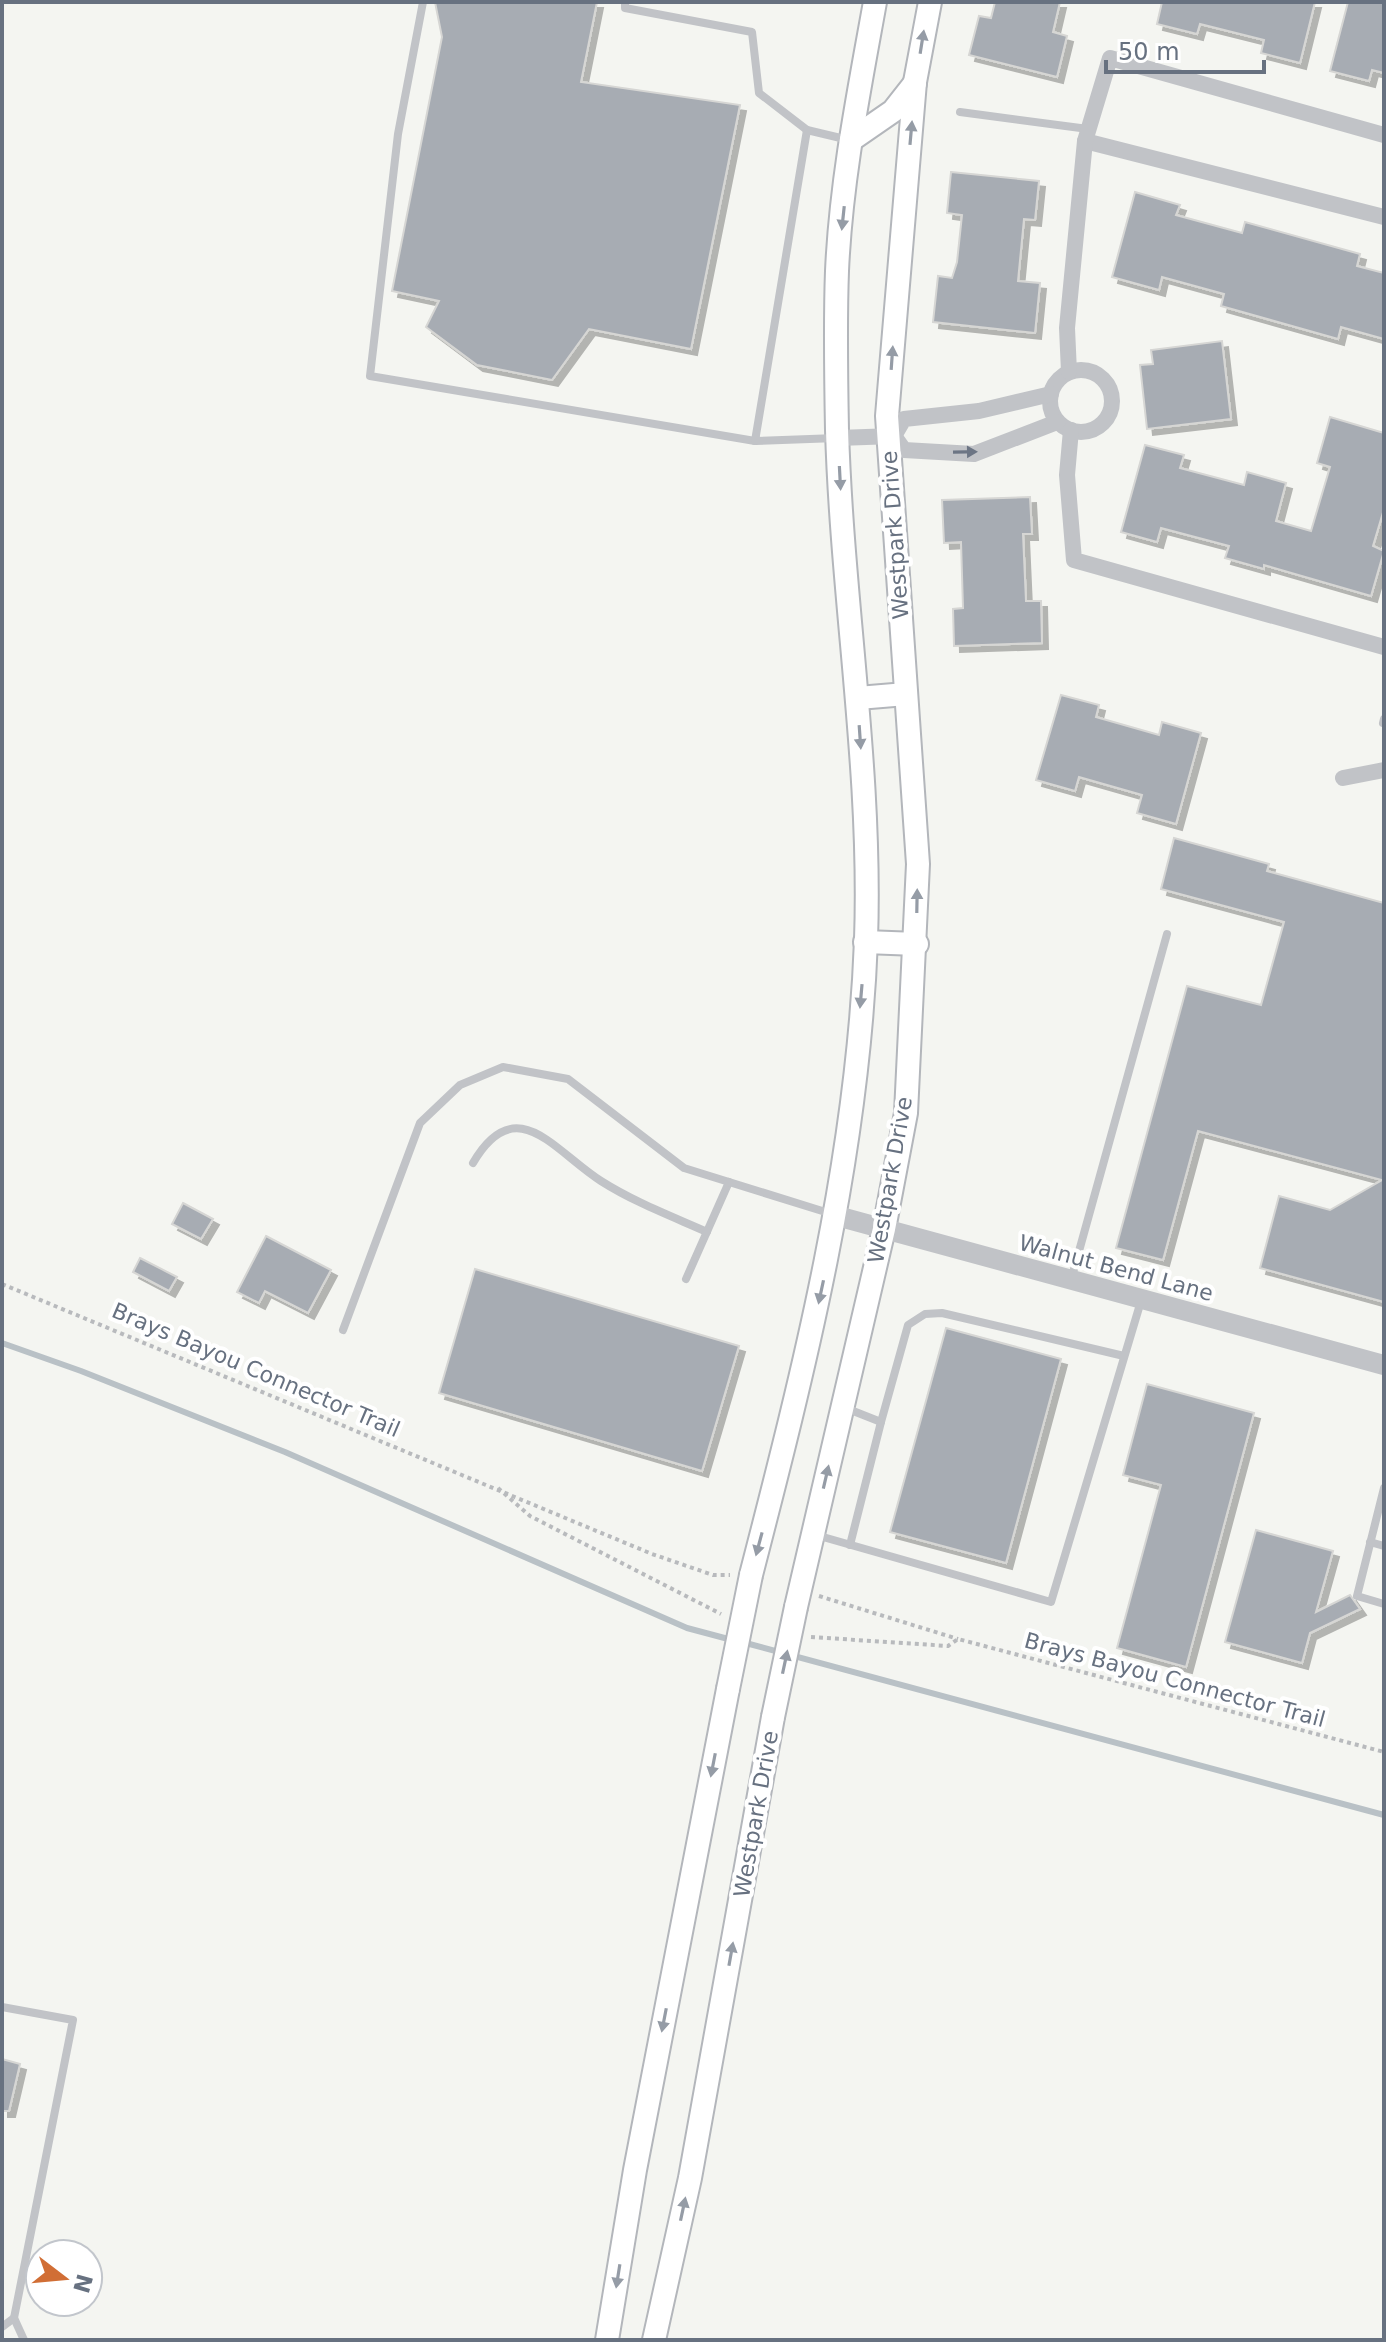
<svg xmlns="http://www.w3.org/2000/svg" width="1386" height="2342" font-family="'DejaVu Sans',sans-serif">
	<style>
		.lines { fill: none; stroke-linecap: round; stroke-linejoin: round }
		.stream { stroke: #b9c1c6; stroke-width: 6 }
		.building { fill: #a7acb3; stroke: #d6d6d4; stroke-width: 2; filter: url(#shadow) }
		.secondary-casing { stroke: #b3b6bb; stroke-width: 26 }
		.path { stroke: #b8babd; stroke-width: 4; stroke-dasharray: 4 4; stroke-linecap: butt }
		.service { stroke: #c1c3c7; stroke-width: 8 }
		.minor { stroke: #c1c3c7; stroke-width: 16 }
		.tertiary { stroke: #c1c3c7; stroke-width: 20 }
		.secondary { stroke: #fff; stroke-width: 22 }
		.secondary-bridge-casing { stroke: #b3b6bb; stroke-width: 26; stroke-linecap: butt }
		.secondary-bridge { stroke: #fff; stroke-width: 22 }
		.oneway { fill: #959ca6 }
		.oneway2 { fill: #6c7584 }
		.labels { text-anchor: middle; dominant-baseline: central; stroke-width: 8; stroke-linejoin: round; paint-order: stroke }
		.street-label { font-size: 22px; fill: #677180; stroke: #fff }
	</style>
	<defs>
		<filter id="shadow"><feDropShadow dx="6" dy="6" stdDeviation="0" flood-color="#0004"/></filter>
	</defs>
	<rect width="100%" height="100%" fill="#f4f5f1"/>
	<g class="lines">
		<g class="stream">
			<polyline points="2,1343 81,1371 285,1452 687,1628 732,1640"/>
			<polyline points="742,1642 1384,1815"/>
		</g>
	</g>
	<g class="building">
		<polygon points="435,2 597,2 581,82 740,105 691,349 589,329 552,380 477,365 426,327 439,301 392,291 442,37"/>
		<polygon points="995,2 1060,2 1053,32 1067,36 1057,77 969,55 979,16 991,18"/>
		<polygon points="1162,2 1315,2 1300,63 1261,53 1264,40 1200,24 1197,34 1157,24"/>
		<polygon points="1348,2 1384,2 1384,73 1372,70 1369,81 1330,71"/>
		<polygon points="951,172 1039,181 1035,220 1024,219 1018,281 1040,283 1035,333 933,322 938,276 952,278 957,262 962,215 947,213"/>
		<polygon points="1135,192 1180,205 1176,215 1242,233 1245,222 1360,254 1357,266 1384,273 1384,339 1341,327 1338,339 1221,306 1224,294 1162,277 1159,290 1112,277"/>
		<polygon points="1222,341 1231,419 1147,429 1140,365 1153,364 1151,350"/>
		<polygon points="1330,417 1384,433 1384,509 1373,546 1384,551 1371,596 1264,565 1264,569 1225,558 1229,546 1161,528 1157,542 1121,532 1145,445 1184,455 1180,468 1244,485 1247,472 1286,483 1276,521 1311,531 1330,467 1317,463"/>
		<polygon points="1030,497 1032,534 1023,534 1026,601 1041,601 1042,643 954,646 953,609 963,608 961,542 944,543 942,500"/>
		<polygon points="1061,695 1099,705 1096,717 1159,735 1162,722 1201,733 1176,824 1137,813 1142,795 1079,777 1075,791 1036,780"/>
		<polygon points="1174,838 1269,864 1267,871 1384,903 1384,1302 1260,1268 1279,1196 1330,1210 1382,1180 1198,1131 1163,1260 1116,1248 1187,986 1261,1005 1284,922 1161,889"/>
		<polygon points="183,1203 213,1219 201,1239 172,1224"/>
		<polygon points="266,1236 331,1270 308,1313 265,1291 259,1303 237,1292"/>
		<polygon points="140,1258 177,1277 169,1291 133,1272"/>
		<polygon points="475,1269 739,1346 702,1471 439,1393"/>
		<polygon points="946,1328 1061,1359 1006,1563 890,1532"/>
		<polygon points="1147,1384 1254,1413 1186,1667 1117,1648 1161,1485 1123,1475"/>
		<polygon points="1256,1530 1333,1551 1316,1612 1350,1595 1360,1609 1310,1633 1302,1663 1225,1642"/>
		<polygon points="2,2059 20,2064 9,2111 2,2111"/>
	</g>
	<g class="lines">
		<defs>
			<g id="secondary">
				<polyline points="851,140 893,111 915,83"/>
				<polyline points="858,698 906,694"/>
				<polyline points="865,942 917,944"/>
				<path d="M751,1575C805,1366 858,1157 866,940C872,769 842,601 837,430C836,377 835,323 837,271C841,180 859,91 875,2"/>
				<polyline points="796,1607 884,1229 906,1113 918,864 887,416 915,82 930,2"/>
				<polyline points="607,2340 635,2170 728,1689"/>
				<polyline points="654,2340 690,2178 773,1717"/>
			</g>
		</defs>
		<use href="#secondary" class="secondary-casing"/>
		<g class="path">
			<polyline points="2,1284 652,1554 713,1575 730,1575"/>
			<polyline points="498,1488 530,1516 721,1614"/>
			<polyline points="819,1596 958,1639"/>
			<polyline points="811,1637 948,1646 958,1639 1384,1752"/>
		</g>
		<g class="service">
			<polyline points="423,2 398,134 370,376 755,441"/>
			<polyline points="625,2 625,8 752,32 759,93 807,130"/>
			<polyline points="960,112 1088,129"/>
			<polyline points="837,438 755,441 807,130 849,140"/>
			<polyline points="1383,723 1384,719"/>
			<path d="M473,1163C516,1089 555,1152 601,1181C634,1202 671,1216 707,1232"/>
			<polyline points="686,1279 729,1182"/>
			<polyline points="1071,1280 1167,934"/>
			<polyline points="343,1330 420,1123 460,1085 503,1067 568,1079 684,1168 832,1214"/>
			<polyline points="843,1407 881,1422 850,1545"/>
			<polyline points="881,1422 908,1325 925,1314 942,1313 1124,1356"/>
			<polyline points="1384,1488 1357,1596 1384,1604"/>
			<polyline points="816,1535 1051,1602 1141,1301"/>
			<polyline points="1370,1542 1384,1546"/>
			<polyline points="2,2007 73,2020 14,2318 24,2340"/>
			<polyline points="2,2327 14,2318"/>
		</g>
		<g class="minor">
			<polyline points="1085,141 1384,217"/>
			<circle cx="1081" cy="401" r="31"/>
			<polyline points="1069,372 1067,328 1085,141 1110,58 1384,135"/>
			<polyline points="1071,430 1067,475 1074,560 1384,647"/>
			<polyline points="894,436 904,450 974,454 1057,422"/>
			<polyline points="894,436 904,419 979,411 1051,394"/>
			<polyline points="838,438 894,436"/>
			<polyline points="1343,778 1384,770"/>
		</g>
		<polyline class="tertiary" points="837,1216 1384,1365"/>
		<use href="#secondary" class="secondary"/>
		<defs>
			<g id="secondary-bridge">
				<polyline points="728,1689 751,1575"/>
				<polyline points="773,1717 796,1607"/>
			</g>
		</defs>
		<use href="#secondary-bridge" class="secondary-bridge-casing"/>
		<use href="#secondary-bridge" class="secondary-bridge"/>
	</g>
	<defs><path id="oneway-solid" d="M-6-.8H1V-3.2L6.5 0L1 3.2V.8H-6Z" transform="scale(2)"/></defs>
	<g class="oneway">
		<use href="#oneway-solid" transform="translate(922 42) rotate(-81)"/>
		<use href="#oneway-solid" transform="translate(911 133) rotate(-85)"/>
		<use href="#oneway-solid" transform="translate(843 218) rotate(96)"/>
		<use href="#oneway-solid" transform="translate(892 358) rotate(-86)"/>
		<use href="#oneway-solid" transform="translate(840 478) rotate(87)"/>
		<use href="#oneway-solid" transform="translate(860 737) rotate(86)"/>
		<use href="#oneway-solid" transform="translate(917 901) rotate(-89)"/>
		<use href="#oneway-solid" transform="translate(861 996) rotate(95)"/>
		<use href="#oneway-solid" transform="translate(821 1292) rotate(102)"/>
		<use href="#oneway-solid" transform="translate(826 1477) rotate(-77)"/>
		<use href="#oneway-solid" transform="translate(759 1544) rotate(105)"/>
		<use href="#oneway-solid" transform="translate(785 1662) rotate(-78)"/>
		<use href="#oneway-solid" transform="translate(713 1765) rotate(101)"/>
		<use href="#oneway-solid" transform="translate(731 1954) rotate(-80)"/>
		<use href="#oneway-solid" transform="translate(664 2020) rotate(101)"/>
		<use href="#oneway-solid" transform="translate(683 2209) rotate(-78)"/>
		<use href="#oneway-solid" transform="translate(618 2276) rotate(99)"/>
	</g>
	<use class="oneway2" href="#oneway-solid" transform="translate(965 452) rotate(-1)"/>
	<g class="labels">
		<g class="street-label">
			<text transform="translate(895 535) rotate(-94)">Westpark Drive</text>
			<text transform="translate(890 1180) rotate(-80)">Westpark Drive</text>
			<text transform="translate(1116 1268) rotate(15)">Walnut Bend Lane</text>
			<text transform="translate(256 1370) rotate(23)">Brays Bayou Connector Trail</text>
			<text transform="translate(1175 1680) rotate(15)">Brays Bayou Connector Trail</text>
			<text transform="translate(756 1814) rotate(-80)">Westpark Drive</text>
		</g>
	</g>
	<rect width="1386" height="2342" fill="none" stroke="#677180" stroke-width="8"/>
	<g transform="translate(64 2278) rotate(106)"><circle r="38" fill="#ffffff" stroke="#c2c6cc" stroke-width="2"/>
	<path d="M0-6L14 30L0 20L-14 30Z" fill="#d16e35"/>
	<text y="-12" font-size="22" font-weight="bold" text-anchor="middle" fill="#677180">N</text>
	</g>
	<path d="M1106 60v12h158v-12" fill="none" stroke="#677180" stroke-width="4"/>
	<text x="1118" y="60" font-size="24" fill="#677180" stroke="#ffffff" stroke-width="6" paint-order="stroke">50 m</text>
</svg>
